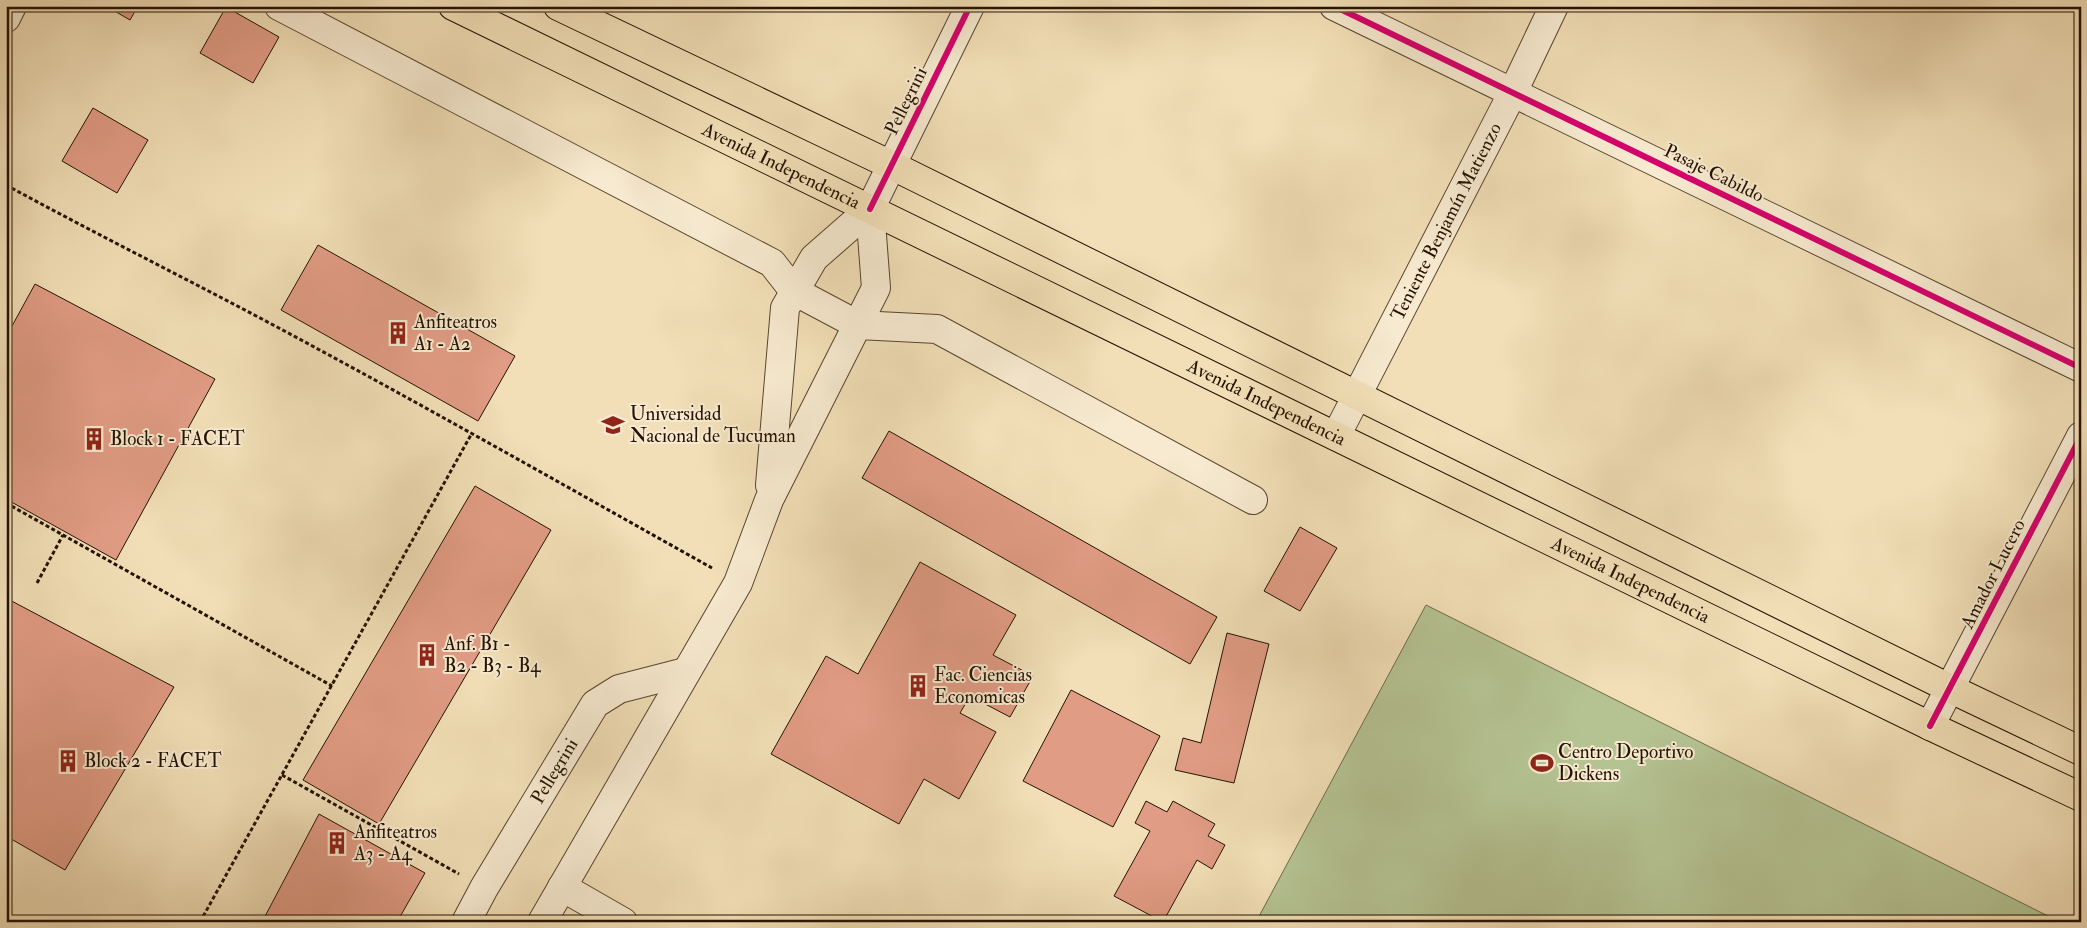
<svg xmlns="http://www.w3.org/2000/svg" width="2087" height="928" font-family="'IM FELL Double Pica',serif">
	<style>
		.green { fill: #b5c393; stroke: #6c6a4a }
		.building { fill: #e19c85; stroke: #241200 }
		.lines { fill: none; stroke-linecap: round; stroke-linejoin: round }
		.minor-casing { stroke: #58452e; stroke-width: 30 }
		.major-casing { stroke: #241200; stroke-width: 30 }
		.path { stroke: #241200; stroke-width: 3; stroke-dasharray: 4 2.5; stroke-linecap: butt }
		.minor { stroke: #f7ead0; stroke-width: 28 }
		.major { stroke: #f2dfb7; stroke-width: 28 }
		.cycleway-casing { stroke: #f7ead0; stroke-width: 9 }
		.cycleway { stroke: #d6006c; stroke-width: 6 }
		.labels { text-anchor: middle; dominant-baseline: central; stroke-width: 4; stroke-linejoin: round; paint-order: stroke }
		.street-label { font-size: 19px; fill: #241200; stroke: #f7ead0 }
		.poi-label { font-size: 19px; fill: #241200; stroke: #f7ead0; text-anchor: start }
	</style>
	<rect width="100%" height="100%" fill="#f2dfb7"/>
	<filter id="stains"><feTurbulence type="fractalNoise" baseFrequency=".004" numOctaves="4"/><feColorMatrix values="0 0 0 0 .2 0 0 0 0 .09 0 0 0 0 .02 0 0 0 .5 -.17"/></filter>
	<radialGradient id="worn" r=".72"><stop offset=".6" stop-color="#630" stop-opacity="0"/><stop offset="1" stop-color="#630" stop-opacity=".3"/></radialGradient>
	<polygon class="green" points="1426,605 2060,922 1256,922"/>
	<g class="building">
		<polygon points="106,6 138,6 130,20"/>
		<polygon points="226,7 279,37 253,83 200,53"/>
		<polygon points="93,108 148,140 117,193 62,161"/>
		<polygon points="318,245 515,356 478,421 281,310"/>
		<polygon points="35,284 215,379 116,560 6,499 6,337"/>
		<polygon points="889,431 1217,617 1190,664 862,478"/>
		<polygon points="475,486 551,530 379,824 303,780"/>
		<polygon points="1300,527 1337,548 1300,611 1264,591"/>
		<polygon points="920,562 1016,615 993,655 1033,676 1010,717 970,696 960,713 996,732 959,799 924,779 899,824 771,754 826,656 858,674"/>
		<polygon points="6,598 174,687 65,870 6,836"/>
		<polygon points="1227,633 1269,644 1234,783 1175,770 1183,738 1201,743"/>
		<polygon points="1071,690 1160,736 1113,827 1023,781"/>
		<polygon points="1146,801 1167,812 1173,801 1215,824 1208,836 1225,845 1212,869 1197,860 1163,922 1114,896 1150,831 1135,823"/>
		<polygon points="319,814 425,873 397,922 262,922"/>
	</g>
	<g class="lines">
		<defs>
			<g id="minor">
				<polyline points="279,6 772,263 794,291 858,325 937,329 1253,500"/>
				<polyline points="1334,6 2081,368"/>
				<polyline points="6,18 12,6"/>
				<path id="s1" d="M1336,436L1513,92L1554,6"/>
				<polyline points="770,485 785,308 814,258 870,209 970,6"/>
				<polyline points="1930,726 2081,436"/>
				<polyline points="562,887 623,922"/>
				<path id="s2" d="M466,922L484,888L595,704L619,689L685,672"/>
				<polyline points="542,922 738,583 769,500 876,288 870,209"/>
			</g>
			<g id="major">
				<path id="s3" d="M453,6L1930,726L2081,797"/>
				<polyline points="558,6 891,165 1951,689 2081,751"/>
			</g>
		</defs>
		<use href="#minor" class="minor-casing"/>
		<use href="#major" class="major-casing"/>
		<g class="path">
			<path d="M6,185C96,234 187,279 277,327C423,405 567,487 712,568"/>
			<polyline points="6,503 332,686"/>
			<polyline points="37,583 63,535"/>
			<polyline points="282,775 459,874"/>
			<polyline points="200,922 472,433"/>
		</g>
		<use href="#minor" class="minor"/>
		<use href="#major" class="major"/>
		<defs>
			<g id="cycleway">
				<polyline points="1334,6 2081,368"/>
				<polyline points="870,209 970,6"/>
				<polyline points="1930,726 2081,436"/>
			</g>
		</defs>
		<use href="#cycleway" class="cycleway-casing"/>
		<use href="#cycleway" class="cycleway"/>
	</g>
	<defs>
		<symbol id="building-bare" viewBox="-9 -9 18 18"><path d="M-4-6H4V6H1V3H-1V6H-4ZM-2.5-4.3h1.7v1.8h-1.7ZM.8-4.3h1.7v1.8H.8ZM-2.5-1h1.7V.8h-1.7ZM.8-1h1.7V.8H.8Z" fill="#8f2418" stroke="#f7ead0" stroke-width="2.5" paint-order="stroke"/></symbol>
		<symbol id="university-bare" viewBox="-9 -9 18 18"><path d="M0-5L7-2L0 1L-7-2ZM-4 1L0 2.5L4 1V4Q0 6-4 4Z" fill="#8f2418" stroke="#f7ead0" stroke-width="2.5" paint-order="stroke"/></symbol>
		<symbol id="stadium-bare" viewBox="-9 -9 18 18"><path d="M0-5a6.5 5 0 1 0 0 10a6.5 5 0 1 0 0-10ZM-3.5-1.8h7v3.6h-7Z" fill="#8f2418" stroke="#f7ead0" stroke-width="2.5" paint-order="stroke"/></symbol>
	</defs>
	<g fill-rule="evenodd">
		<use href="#building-bare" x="382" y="317" width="32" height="32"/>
		<use href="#university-bare" x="597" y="409" width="32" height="32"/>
		<use href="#building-bare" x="78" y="423" width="32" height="32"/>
		<use href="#building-bare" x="411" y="639" width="32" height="32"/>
		<use href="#building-bare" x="902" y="670" width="32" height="32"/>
		<use href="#building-bare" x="52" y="745" width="32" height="32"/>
		<use href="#stadium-bare" x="1526" y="747" width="32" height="32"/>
		<use href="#building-bare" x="321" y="827" width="32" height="32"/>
	</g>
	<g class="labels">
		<g class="street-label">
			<text transform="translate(906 101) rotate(-64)">Pellegrini</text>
			<text stroke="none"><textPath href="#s3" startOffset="365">Avenida Independencia</textPath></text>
			<text transform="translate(1714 173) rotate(26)">Pasaje Cabildo</text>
			<text stroke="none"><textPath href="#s1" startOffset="241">Teniente Benjamín Matienzo</textPath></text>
			<text stroke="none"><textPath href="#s3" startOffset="905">Avenida Independencia</textPath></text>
			<text transform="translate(1993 574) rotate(-63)">Amador Lucero</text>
			<text stroke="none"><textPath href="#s3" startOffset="1310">Avenida Independencia</textPath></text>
			<text stroke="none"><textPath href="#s2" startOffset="175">Pellegrini</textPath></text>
		</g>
		<g class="poi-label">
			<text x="414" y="322">Anfiteatros<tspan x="414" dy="22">A1 - A2</tspan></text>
			<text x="630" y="414">Universidad<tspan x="630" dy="22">Nacional de Tucuman</tspan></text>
			<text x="110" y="439">Block 1 - FACET</text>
			<text x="444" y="644">Anf. B1 -<tspan x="444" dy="22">B2 - B3 - B4</tspan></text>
			<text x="934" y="675">Fac. Ciencias<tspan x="934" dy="22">Economicas</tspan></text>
			<text x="1558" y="752">Centro Deportivo<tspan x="1558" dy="22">Dickens</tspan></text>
			<text x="84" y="761">Block 2 - FACET</text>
			<text x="354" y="832">Anfiteatros<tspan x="354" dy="22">A3 - A4</tspan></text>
		</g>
	</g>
	<rect width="2087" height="928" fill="none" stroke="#f2dfb7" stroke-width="25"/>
	<rect x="8" y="8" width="2072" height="913" fill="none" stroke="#241200" stroke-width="2.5"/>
	<rect x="12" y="12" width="2062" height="903" fill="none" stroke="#241200"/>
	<rect width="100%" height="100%" filter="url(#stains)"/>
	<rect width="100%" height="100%" fill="url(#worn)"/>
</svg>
